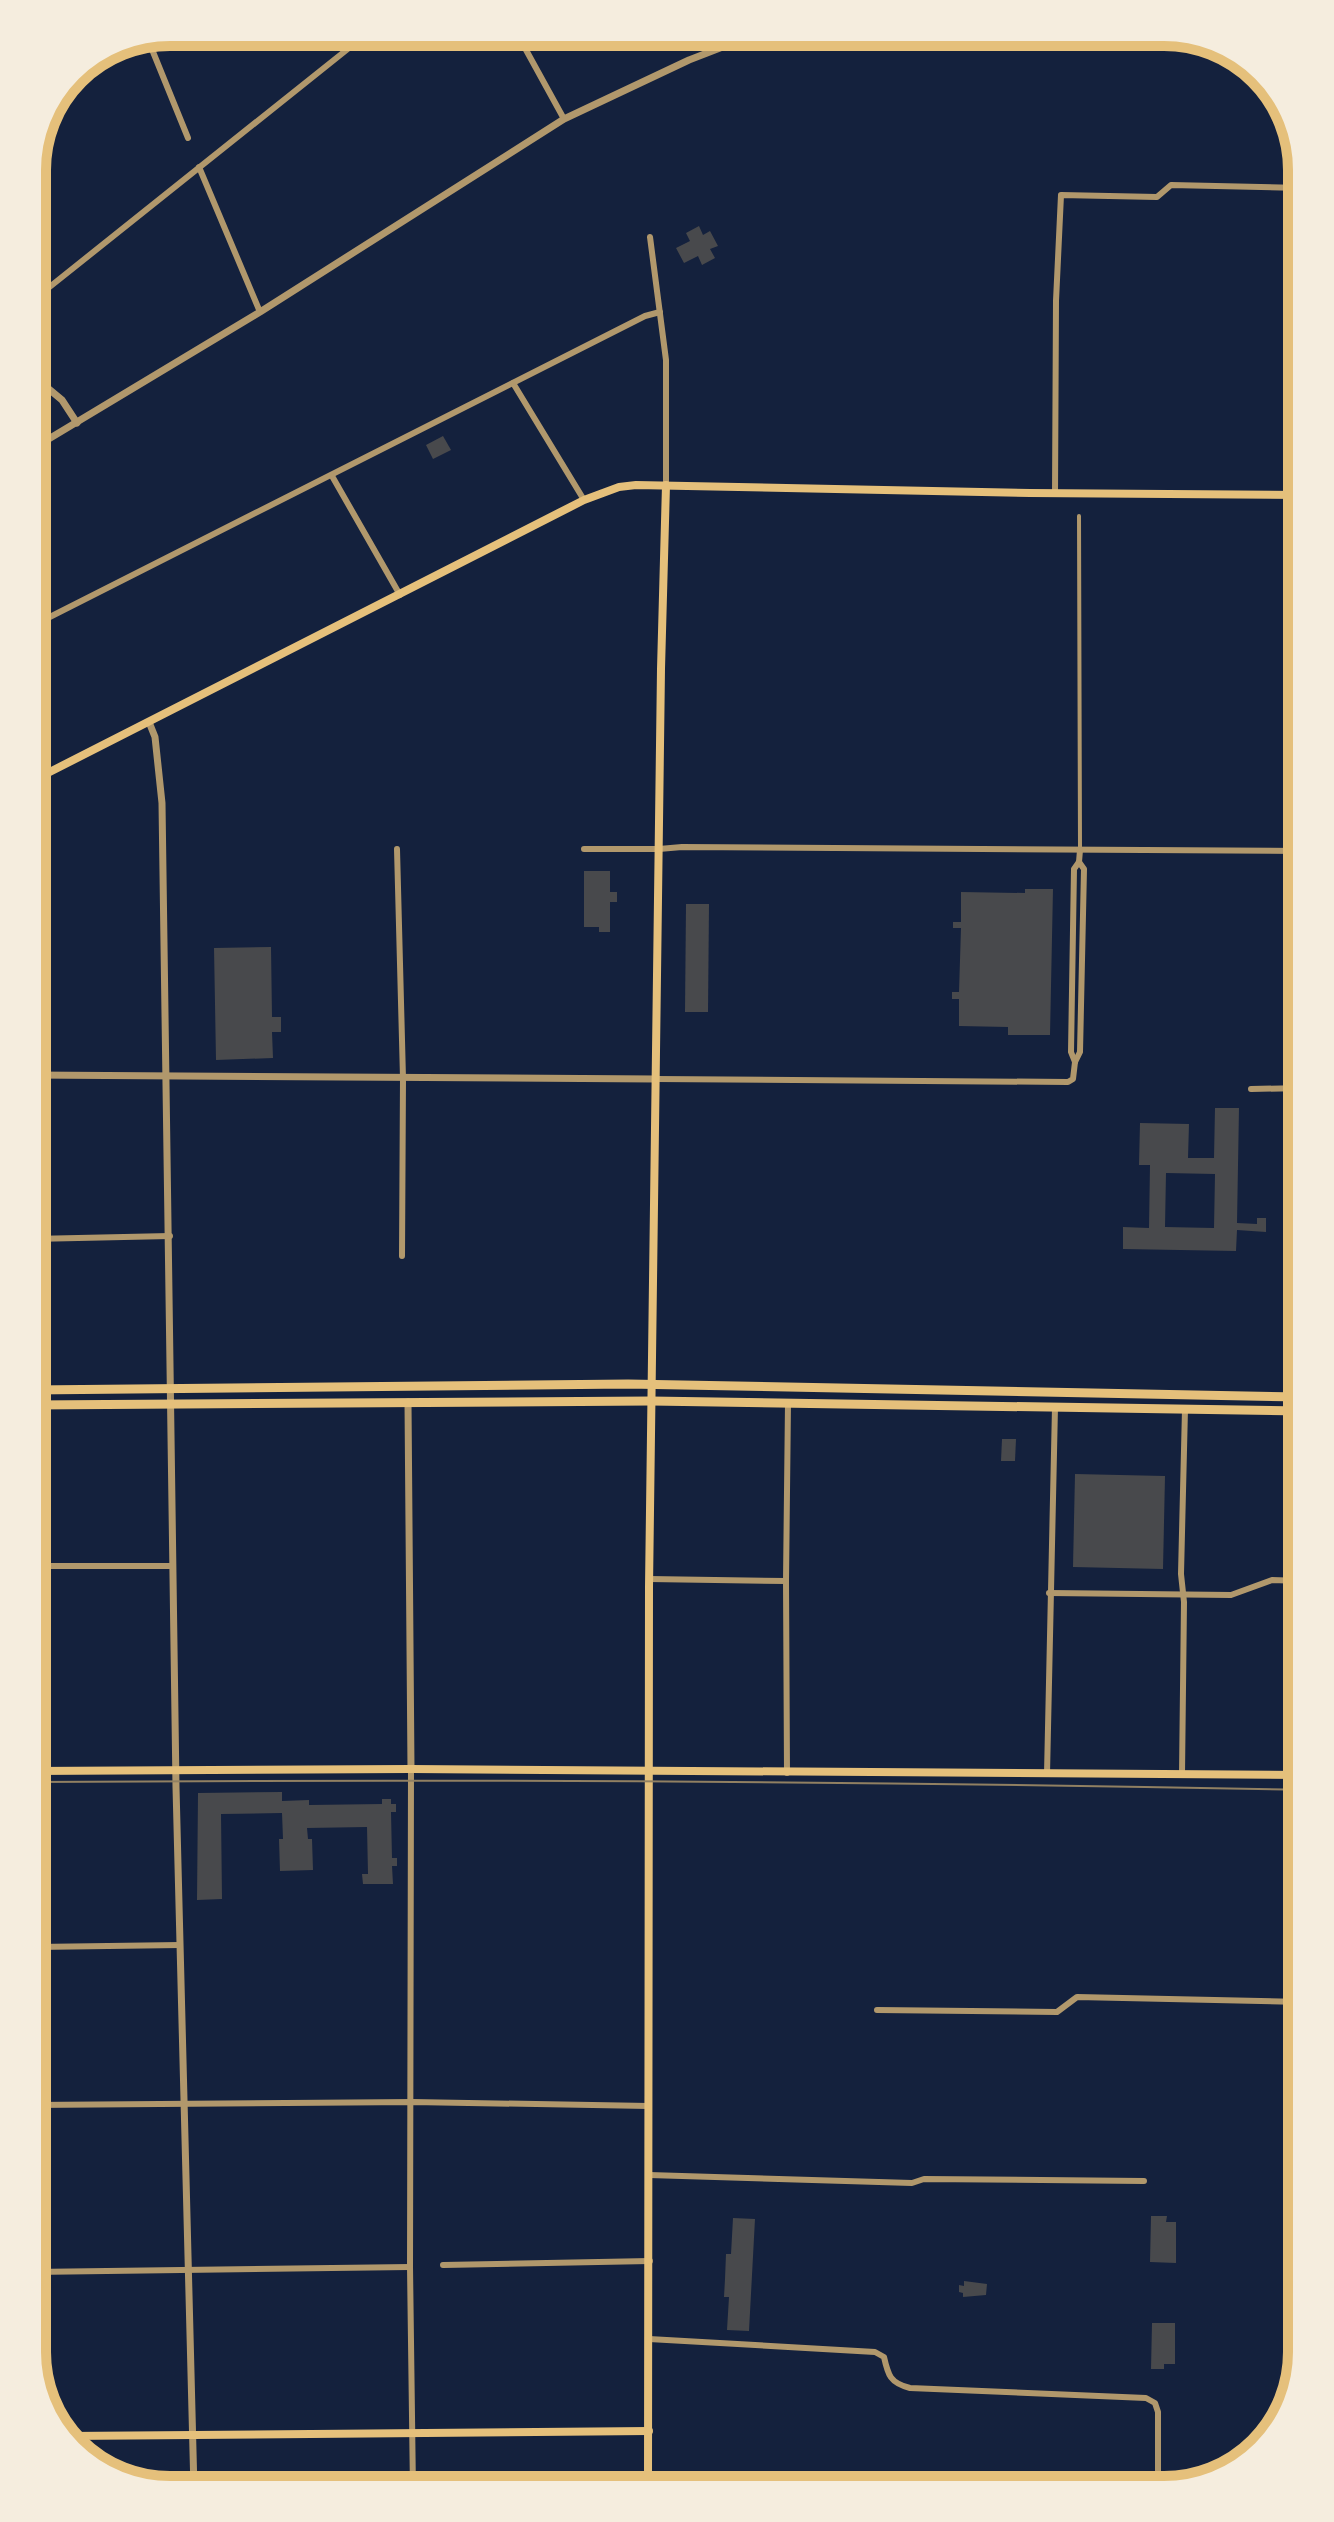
<svg xmlns="http://www.w3.org/2000/svg" width="1334" height="2522" font-family="'Fira Sans',sans-serif">
	<style>
		.building { fill: #48494c; fill-rule: evenodd }
		.lines { fill: none; stroke-linecap: round; stroke-linejoin: round }
		.pedestrian { stroke: #b1986c; stroke-width: 4 }
		.minor { stroke: #b1986c; stroke-width: 6 }
		.tertiary { stroke: #b1986c; stroke-width: 7 }
		.secondary { stroke: #e5c07b; stroke-width: 8 }
		.primary { stroke: #e5c07b; stroke-width: 9 }
		.tram { stroke: #918062; stroke-width: 2 }
		.rim { fill: none; stroke: #e5c07b; stroke-width: 10 }
	</style>
	<rect width="100%" height="100%" fill="#14213d"/>
	<g class="building">
		<polygon points="699,226 703,235 710,231 718,246 710,249 715,258 702,265 698,256 684,263 676,248 690,241 686,233"/>
		<polygon points="443,436 451,450 433,459 426,445"/>
		<polygon points="584,871 610,871 610,892 617,892 617,902 610,902 610,932 599,932 599,927 584,927"/>
		<polygon points="1025,889 1053,889 1050,1035 1008,1035 1008,1027 959,1026 959,999 952,999 952,992 959,992 961,928 953,928 953,922 961,922 961,892 1025,893"/>
		<polygon points="686,904 709,904 708,1012 685,1012"/>
		<polygon points="271,947 272,1017 281,1017 281,1032 272,1032 273,1058 216,1060 214,948"/>
		<path d="M1215,1108H1239L1237,1223L1257,1224V1218H1266V1232L1237,1230L1236,1251L1123,1249V1227L1149,1228L1150,1165H1139L1140,1123L1189,1124L1188,1158H1214ZM1166,1173L1215,1174L1214,1228L1165,1227Z"/>
		<polygon points="1002,1439 1016,1439 1015,1461 1001,1461"/>
		<polygon points="1075,1474 1165,1476 1163,1569 1073,1567"/>
		<polygon points="282,1792 282,1801 309,1800 309,1805 382,1804 382,1799 391,1799 391,1804 396,1804 396,1812 391,1812 392,1858 397,1858 397,1866 392,1866 393,1884 363,1884 362,1874 368,1874 367,1827 307,1828 308,1839 312,1839 313,1870 280,1871 279,1839 283,1839 282,1813 221,1814 222,1899 197,1900 198,1793"/>
		<rect x="32" y="1984" width="11" height="37"/>
		<polygon points="1151,2216 1167,2216 1166,2222 1176,2222 1176,2263 1150,2262"/>
		<polygon points="733,2218 755,2219 749,2331 727,2330 729,2297 724,2297 725,2279 726,2254 731,2254"/>
		<polygon points="964,2281 987,2284 986,2295 963,2297 963,2293 959,2292 959,2285 964,2286"/>
		<polygon points="1152,2323 1175,2323 1175,2364 1164,2364 1164,2369 1151,2369"/>
	</g>
	<g class="lines">
		<polyline class="pedestrian" points="1079,516 1080,850"/>
		<g class="minor">
			<polyline points="520,39 564,119"/>
			<polyline points="149,42 188,138"/>
			<polyline points="199,167 260,312"/>
			<polyline points="650,237 666,360 666,485"/>
			<polyline points="32,301 359,40"/>
			<polyline points="513,383 584,500"/>
			<polyline points="332,476 400,595"/>
			<polyline points="1055,493 1056,301 1061,195 1157,197 1171,185 1302,188"/>
			<polyline points="32,626 645,316 660,312"/>
			<polyline points="397,849 403,1078 402,1256"/>
			<polyline points="584,849 659,849 682,847 1302,851"/>
			<polyline points="1075,1062 1071,1052 1074,869 1079,862 1080,850"/>
			<polyline points="656,1079 1068,1082 1073,1079 1075,1062 1080,1052 1084,869 1079,862"/>
			<polyline points="1251,1089 1302,1088"/>
			<polyline points="32,1239 170,1236"/>
			<polyline points="32,1566 172,1566"/>
			<polyline points="649,1579 786,1581"/>
			<polyline points="1049,1593 1231,1595 1272,1580 1302,1581"/>
			<polyline points="411,1769 410,2267 413,2490"/>
			<polyline points="32,1772 32,1484"/>
			<polyline points="787,1773 786,1581 788,1403"/>
			<polyline points="1047,1774 1055,1407"/>
			<polyline points="1182,1774 1184,1602 1181,1574 1185,1409"/>
			<polyline points="32,1825 36,1947 180,1945"/>
			<polyline points="877,2010 1057,2012 1077,1997 1302,2002"/>
			<polyline points="32,2105 413,2102 649,2106"/>
			<polyline points="649,2175 912,2183 924,2179 1144,2181"/>
			<polyline points="443,2265 650,2261"/>
			<polyline points="32,2272 410,2267"/>
			<path d="M649,2339L875,2352L884,2357C888,2375 890,2383 910,2388L1146,2398L1155,2403L1158,2412V2490"/>
		</g>
		<g class="tertiary">
			<polyline points="32,375 62,400 77,423"/>
			<polyline points="32,449 260,312 564,119 689,60 751,36"/>
			<polyline points="149,722 155,737 162,803 176,1787 194,2490"/>
			<polyline points="32,1075 656,1079"/>
			<polyline points="408,1402 411,1769"/>
		</g>
		<g class="secondary">
			<polyline points="32,781 584,500 619,487 636,485 1030,493 1302,495"/>
			<polyline points="32,1771 411,1769 1302,1775"/>
			<polyline points="68,2436 649,2431"/>
			<polyline points="648,2490 649,1587 661,669 666,485"/>
		</g>
		<g class="primary">
			<polyline points="32,1390 628,1384 1302,1397"/>
			<polyline points="32,1405 651,1401 1302,1411"/>
		</g>
		<path class="tram" d="M32,1782C455,1779 879,1781 1302,1790"/>
	</g>
	<path d="M0 0H1334V2522H0ZM170 46H1164A124 124 0 0 1 1288 170V2352A124 124 0 0 1 1164 2476H170A124 124 0 0 1 46 2352V170A124 124 0 0 1 170 46Z" fill="#f5edde" fill-rule="evenodd"/>
	<path class="rim" d="M170 46H1164A124 124 0 0 1 1288 170V2352A124 124 0 0 1 1164 2476H170A124 124 0 0 1 46 2352V170A124 124 0 0 1 170 46Z"/>
</svg>
